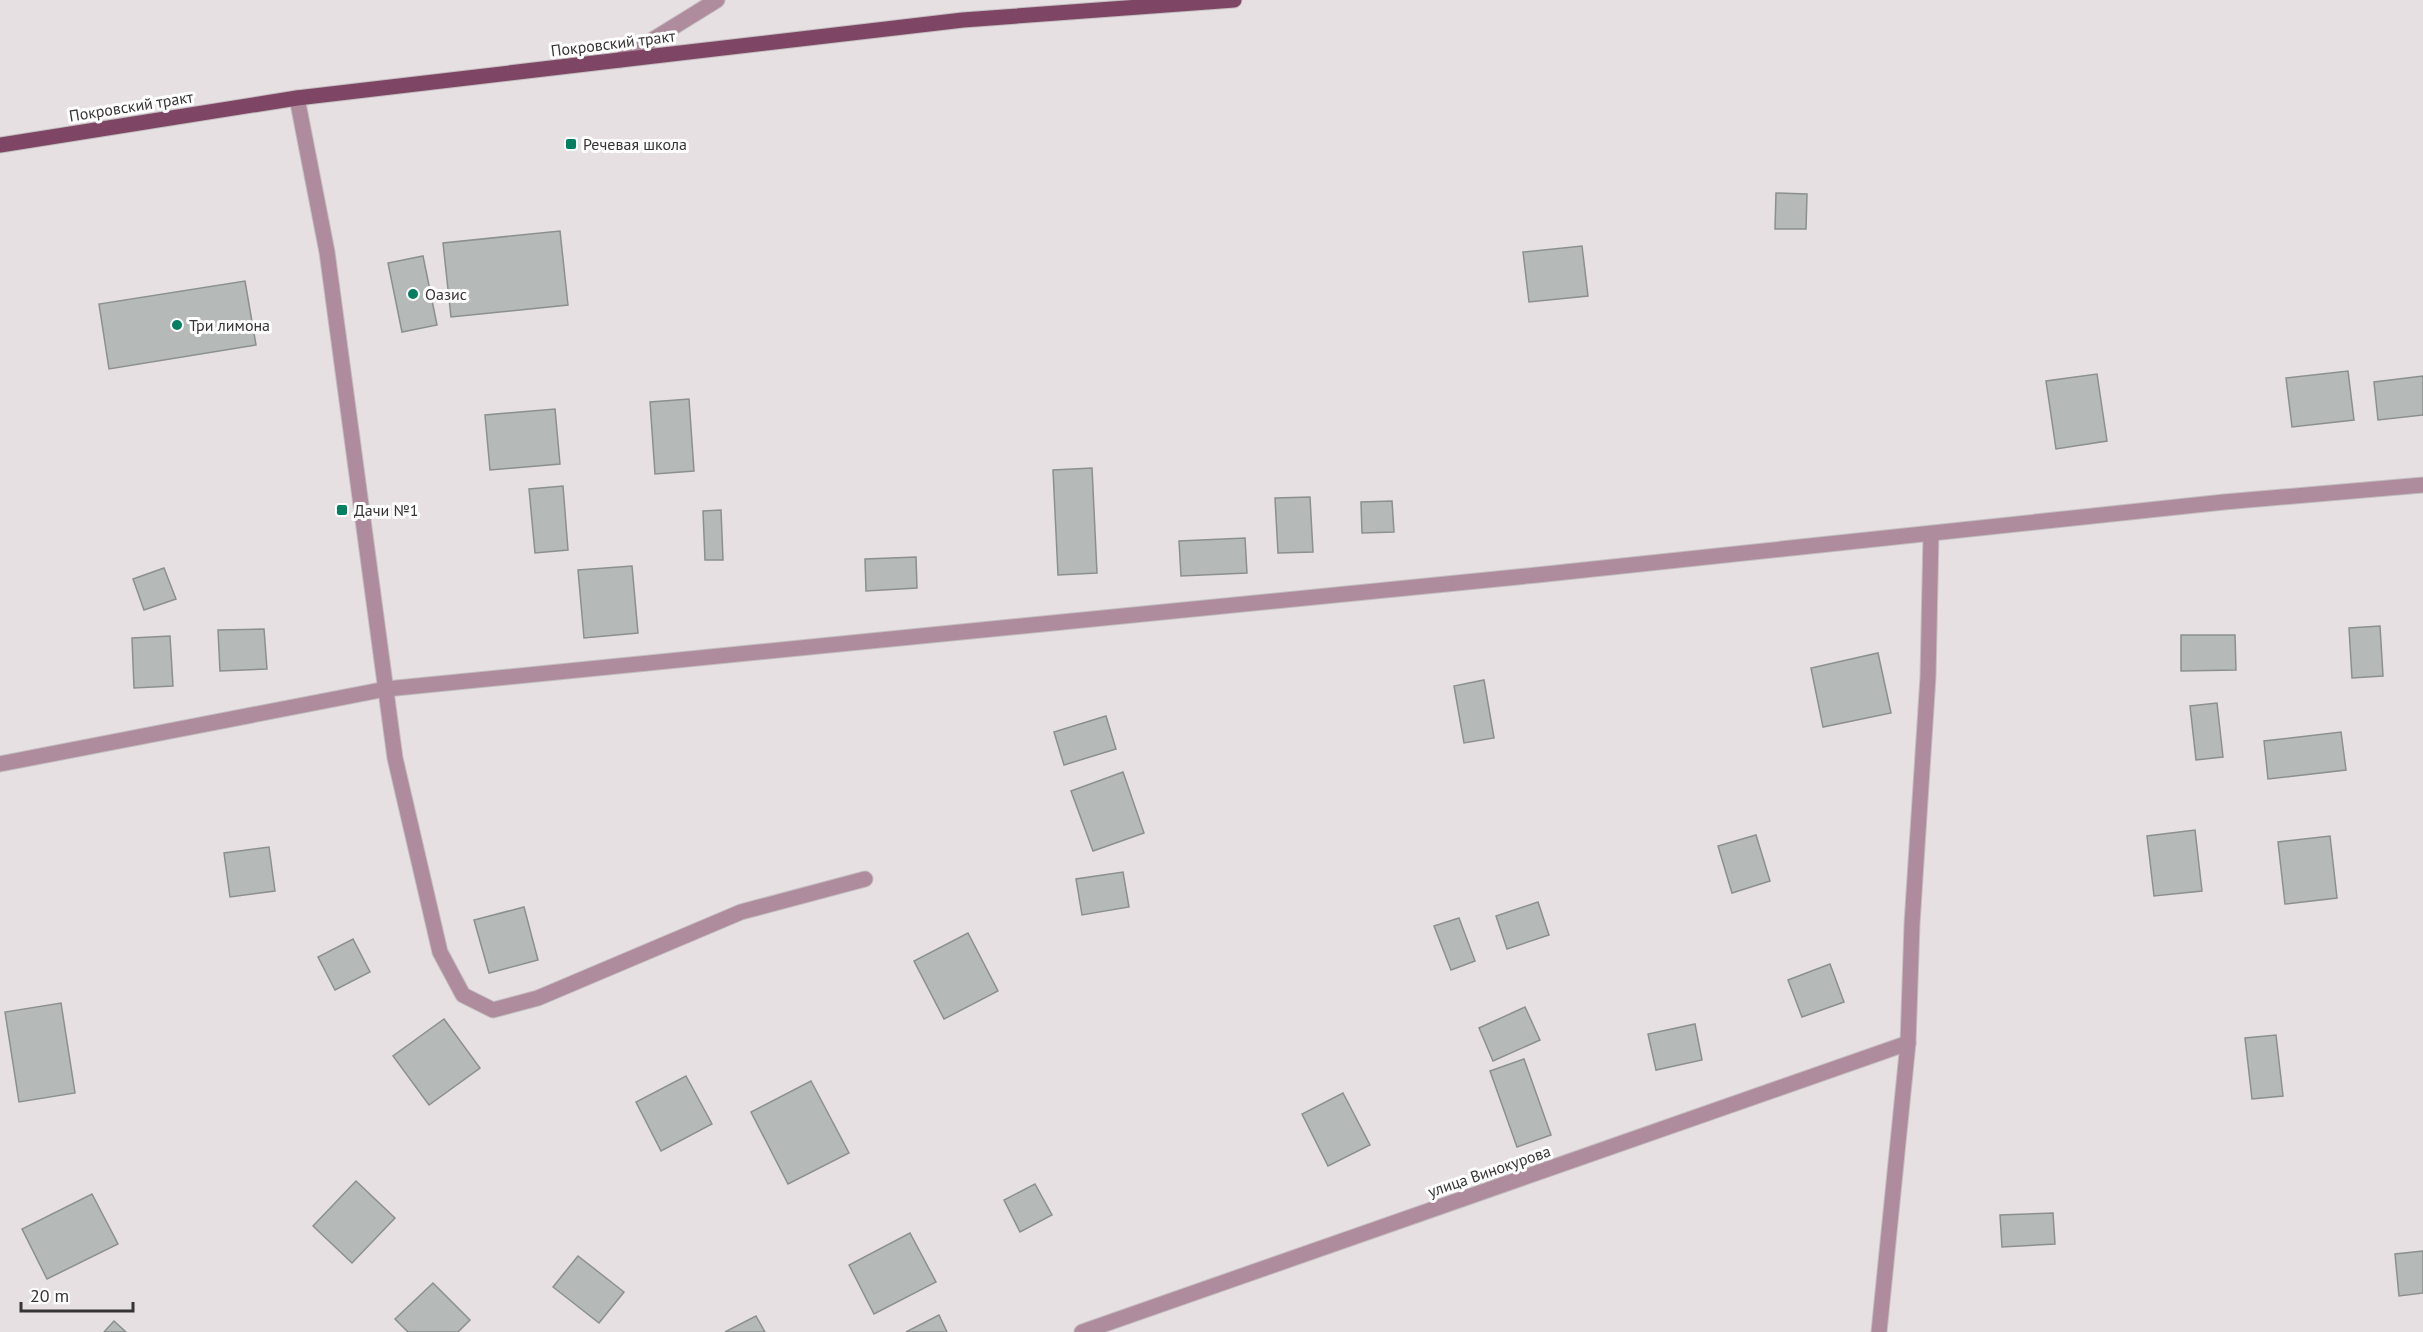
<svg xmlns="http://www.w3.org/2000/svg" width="2423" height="1332" font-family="'PT Sans',sans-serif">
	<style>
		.building { fill: #b5bab8; stroke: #8b908e; stroke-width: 1.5 }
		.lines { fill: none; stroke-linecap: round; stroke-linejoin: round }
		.minor-casing { stroke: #c3bebf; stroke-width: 17 }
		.major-casing { stroke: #c3bebf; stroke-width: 17 }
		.minor { stroke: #ae8c9d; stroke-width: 15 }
		.major { stroke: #7e4564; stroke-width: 15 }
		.poi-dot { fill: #008061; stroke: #fff; stroke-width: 2 }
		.labels { text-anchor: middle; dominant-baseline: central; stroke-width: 6; stroke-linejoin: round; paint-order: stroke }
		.street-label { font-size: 16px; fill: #373435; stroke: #fff }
		.poi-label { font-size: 16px; fill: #373435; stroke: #fff; text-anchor: start }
	</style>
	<rect width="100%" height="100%" fill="#e6e0e2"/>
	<g class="building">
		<polygon points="1776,193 1807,194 1806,229 1775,229"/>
		<polygon points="560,231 568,305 451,317 443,243"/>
		<polygon points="1582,246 1588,296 1529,302 1523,252"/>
		<polygon points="423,256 437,325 402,332 388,263"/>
		<polygon points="245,281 256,345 109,369 99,304"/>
		<polygon points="2348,371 2354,420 2292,427 2286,378"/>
		<polygon points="2097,374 2107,441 2056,449 2046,381"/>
		<polygon points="2423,376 2423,415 2378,420 2374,382"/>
		<polygon points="689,399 694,471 655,474 650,402"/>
		<polygon points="555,409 560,464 490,470 485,415"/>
		<polygon points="1092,468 1097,573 1058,575 1053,470"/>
		<polygon points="563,486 568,550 535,553 529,489"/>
		<polygon points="1310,497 1313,552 1278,553 1275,498"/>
		<polygon points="1392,501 1394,532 1362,533 1361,502"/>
		<polygon points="721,510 723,560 705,560 703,511"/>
		<polygon points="1245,538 1247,573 1181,576 1179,541"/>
		<polygon points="916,557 917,588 866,591 865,559"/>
		<polygon points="632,566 638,633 584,638 578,570"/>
		<polygon points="164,568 176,599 144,610 133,579"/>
		<polygon points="2380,626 2383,676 2352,678 2349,628"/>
		<polygon points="264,629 267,669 220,671 218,630"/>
		<polygon points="2181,635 2235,635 2236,670 2181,671"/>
		<polygon points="170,636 173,686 134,688 132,638"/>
		<polygon points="1878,653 1891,713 1823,727 1811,668"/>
		<polygon points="1484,680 1494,738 1464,743 1454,686"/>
		<polygon points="2217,703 2223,757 2196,760 2190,706"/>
		<polygon points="1106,716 1116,749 1064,765 1054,732"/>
		<polygon points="2341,732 2346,770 2268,779 2264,741"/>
		<polygon points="1123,772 1144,833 1093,851 1071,791"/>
		<polygon points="2195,830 2202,891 2154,896 2147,836"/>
		<polygon points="1756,835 1770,881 1732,893 1718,846"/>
		<polygon points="2330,836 2337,898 2285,904 2278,842"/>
		<polygon points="269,847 275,891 230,897 224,853"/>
		<polygon points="1123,872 1129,907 1082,915 1076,879"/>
		<polygon points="1538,902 1549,935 1507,949 1496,916"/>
		<polygon points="524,907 538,960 489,973 474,920"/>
		<polygon points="1459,918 1475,961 1451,970 1434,926"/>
		<polygon points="968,933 998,991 944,1019 914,961"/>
		<polygon points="353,939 370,972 335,990 318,957"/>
		<polygon points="1830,964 1844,1002 1802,1017 1788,980"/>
		<polygon points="61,1003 75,1093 19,1102 5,1012"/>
		<polygon points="1525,1007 1540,1040 1493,1061 1479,1028"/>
		<polygon points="444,1019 480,1068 429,1105 393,1056"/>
		<polygon points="1695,1024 1702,1060 1656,1070 1648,1034"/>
		<polygon points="2276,1035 2283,1096 2252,1099 2245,1038"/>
		<polygon points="1524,1059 1551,1135 1517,1147 1490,1071"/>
		<polygon points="686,1076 712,1124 661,1151 636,1102"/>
		<polygon points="811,1081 849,1153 788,1184 751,1112"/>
		<polygon points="1343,1093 1370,1145 1328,1166 1302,1114"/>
		<polygon points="356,1181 395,1218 352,1263 313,1226"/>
		<polygon points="1035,1184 1052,1215 1020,1232 1004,1200"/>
		<polygon points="92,1194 118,1244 47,1279 22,1229"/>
		<polygon points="2053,1213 2055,1244 2002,1247 2000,1215"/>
		<polygon points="910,1233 936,1282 874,1314 849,1265"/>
		<polygon points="2423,1251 2423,1293 2399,1296 2395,1254"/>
		<polygon points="578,1256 624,1292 599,1323 553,1287"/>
		<polygon points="433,1283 470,1320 458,1332 408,1332 395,1319"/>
		<polygon points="939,1315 947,1332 906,1332"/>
		<polygon points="756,1316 765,1332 725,1332"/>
		<polygon points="114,1321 126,1332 104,1332"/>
	</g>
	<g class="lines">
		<defs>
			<g id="minor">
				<polyline points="620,60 717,0"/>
				<polyline points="297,98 327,252 395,758 440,952 463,995 493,1010 538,998 741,912 865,879"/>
				<polyline points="0,764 386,689 1537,575 2224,502 2423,485"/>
				<polyline points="1082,1332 1908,1043"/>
				<polyline points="1879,1332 1908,1043 1912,924 1928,677 1931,534"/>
			</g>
			<polyline id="major" points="0,145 297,98 620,60 963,20 1234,0"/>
		</defs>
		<use href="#minor" class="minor-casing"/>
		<use href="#major" class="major-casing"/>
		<use href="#minor" class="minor"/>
		<use href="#major" class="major"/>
	</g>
	<g class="poi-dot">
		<rect x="565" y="138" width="12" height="12" rx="3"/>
		<circle cx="413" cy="294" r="6"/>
		<circle cx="177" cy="325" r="6"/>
		<rect x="336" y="504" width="12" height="12" rx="3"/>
	</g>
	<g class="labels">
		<g class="street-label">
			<text transform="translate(613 43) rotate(-7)">Покровский тракт</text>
			<text transform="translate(131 106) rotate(-9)">Покровский тракт</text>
			<text transform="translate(1489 1171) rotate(-19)">улица Винокурова</text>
		</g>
		<g class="poi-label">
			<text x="583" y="144">Речевая школа</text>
			<text x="425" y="294">Оазис</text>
			<text x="189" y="325">Три лимона</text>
			<text x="354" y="510">Дачи №1</text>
		</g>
	</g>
	<path d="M21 1302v9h112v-9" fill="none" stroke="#373435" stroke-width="3"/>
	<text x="30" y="1302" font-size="18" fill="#373435" stroke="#ffffff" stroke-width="4.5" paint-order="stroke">20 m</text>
</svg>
